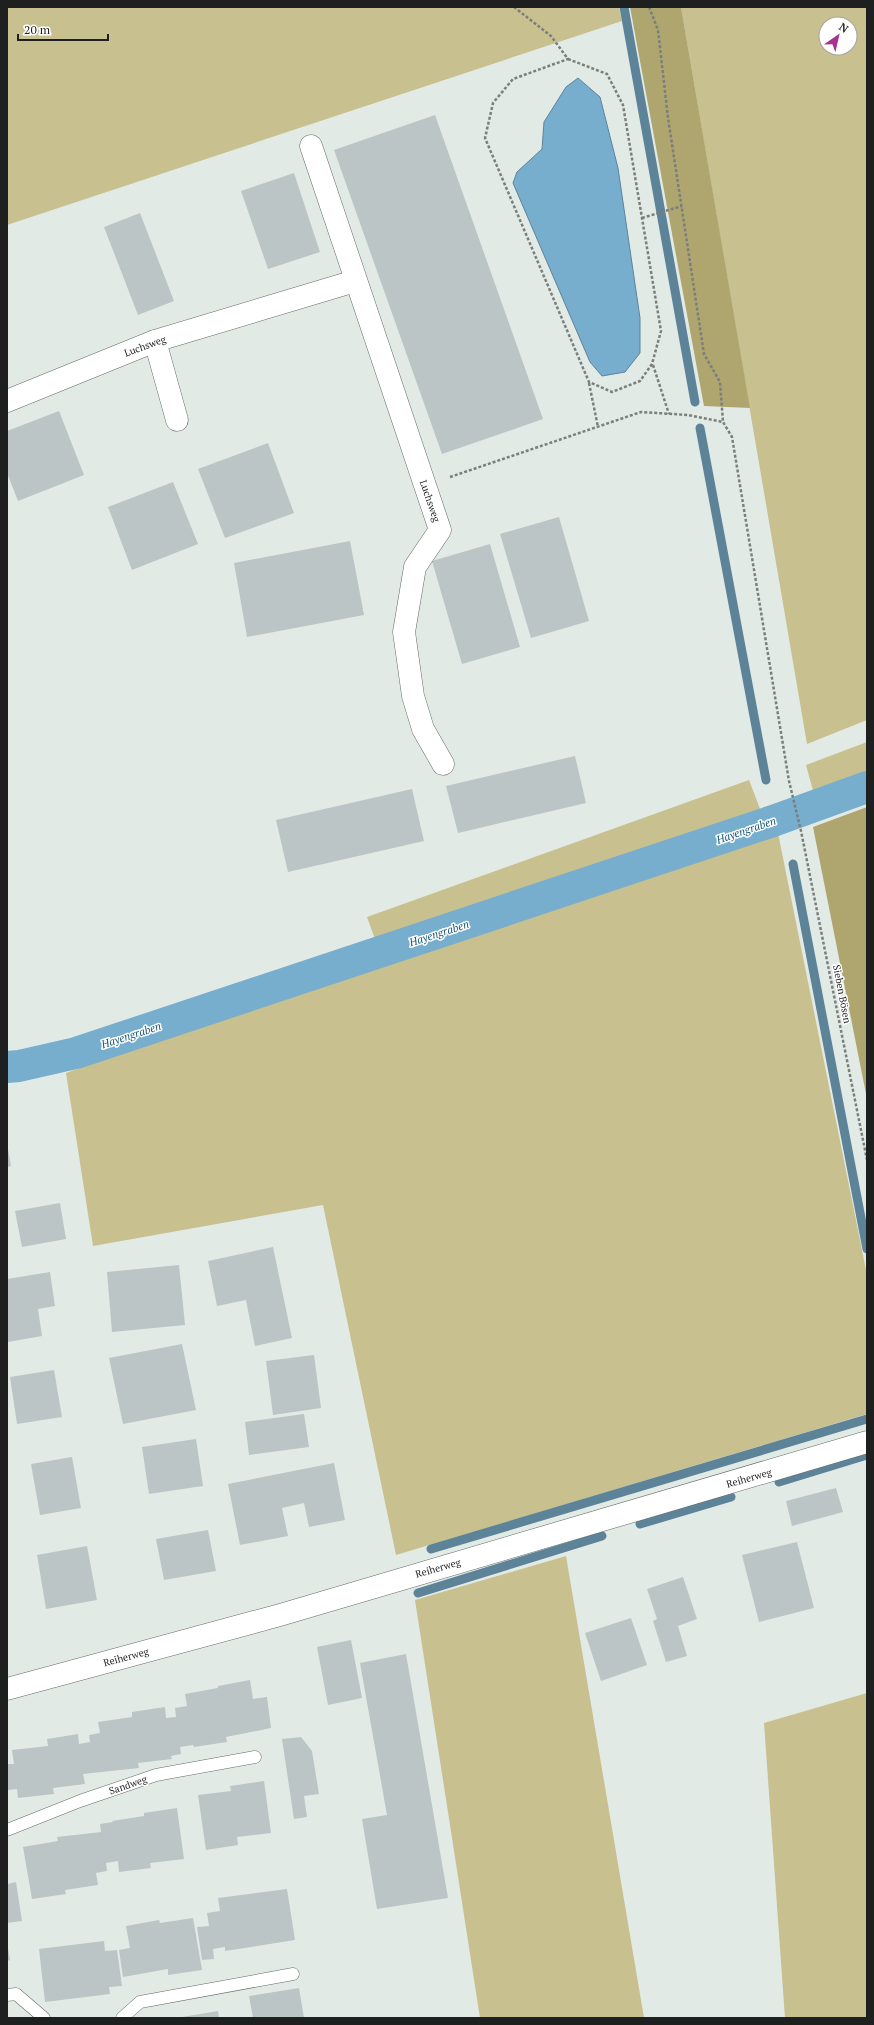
<svg xmlns="http://www.w3.org/2000/svg" width="874" height="2025" font-family="'PT Serif',serif">
	<style>
		.green { fill: #c8c08e; fill-rule: evenodd }
		.forest { fill: #afa56f }
		.water { fill: #78aecd; stroke: #5d8399 }
		.lines { fill: none; stroke-linecap: round; stroke-linejoin: round }
		.stream { stroke: #5d8399; stroke-width: 9 }
		.canal { stroke: #78aecd; stroke-width: 32 }
		.building { fill: #bcc5c5 }
		.lane-casing { stroke: #646b67; stroke-width: 13 }
		.street-casing { stroke: #646b67; stroke-width: 23 }
		.path { stroke: #7a7f7c; stroke-width: 2.5; stroke-dasharray: 3 2; stroke-linecap: butt }
		.lane { stroke: #fff; stroke-width: 12 }
		.street { stroke: #fff; stroke-width: 22 }
		.labels { text-anchor: middle; dominant-baseline: central; stroke-width: 3; stroke-linejoin: round; paint-order: stroke }
		.street-label { font-size: 10px; fill: #1e201f; stroke: #fff }
		.water-label { font-size: 11px; font-style: italic; fill: #145777; stroke: #fff }
	</style>
	<rect width="100%" height="100%" fill="#e2eae6"/>
	<g class="green">
		<polygon points="7,7 619,7 622,21 7,225"/>
		<path d="M681,7H867V720L807,744ZM826,24H850V48H826Z"/>
		<polygon points="867,742 867,779 815,798 806,765"/>
		<polygon points="749,780 762,814 376,942 367,917"/>
		<polygon points="778,833 867,1275 867,1414 396,1555 323,1205 93,1246 66,1073 167,1037 264,997"/>
		<polygon points="566,1556 644,2018 480,2018 415,1600"/>
		<polygon points="867,1693 867,2018 785,2018 764,1723"/>
	</g>
	<g class="forest">
		<polygon points="630,7 681,7 750,408 704,406"/>
		<polygon points="867,807 867,1099 813,827"/>
	</g>
	<polygon class="water" points="578,78 600,97 618,168 640,318 640,353 625,372 602,376 590,362 513,183 517,172 542,149 544,122 566,87"/>
	<g class="lines">
		<g class="stream">
			<polyline points="624,7 695,402"/>
			<polyline points="700,428 766,780"/>
			<polyline points="793,864 867,1249"/>
			<polyline points="779,1482 867,1455"/>
			<polyline points="640,1524 731,1497"/>
			<polyline points="431,1549 867,1419"/>
			<polyline points="418,1593 602,1536"/>
		</g>
		<polyline class="canal" points="7,1067 19,1066 76,1053 773,821 867,787"/>
	</g>
	<g class="building">
		<polygon points="435,115 543,419 442,454 334,150"/>
		<polygon points="294,173 320,252 268,269 241,191"/>
		<polygon points="140,213 174,301 138,315 104,227"/>
		<polygon points="59,411 84,475 18,501 7,473 7,431"/>
		<polygon points="268,443 294,513 225,538 198,469"/>
		<polygon points="173,482 198,544 132,570 108,507"/>
		<polygon points="559,517 589,621 531,638 500,534"/>
		<polygon points="350,541 364,615 247,637 234,563"/>
		<polygon points="490,544 520,647 462,664 432,561"/>
		<polygon points="575,756 586,803 458,833 446,786"/>
		<polygon points="412,789 424,841 288,872 276,820"/>
		<polygon points="7,1144 11,1166 7,1167"/>
		<polygon points="60,1203 66,1239 22,1247 15,1211"/>
		<polygon points="273,1247 292,1338 255,1346 246,1300 217,1306 208,1261"/>
		<polygon points="179,1265 185,1325 112,1332 107,1272"/>
		<polygon points="50,1272 55,1306 38,1309 42,1336 8,1342 7,1279"/>
		<polygon points="182,1344 196,1410 123,1424 109,1358"/>
		<polygon points="314,1355 321,1408 273,1415 266,1361"/>
		<polygon points="54,1370 62,1417 17,1424 10,1377"/>
		<polygon points="304,1414 309,1447 249,1455 245,1422"/>
		<polygon points="196,1439 203,1486 149,1494 142,1447"/>
		<polygon points="72,1457 81,1508 40,1515 31,1464"/>
		<polygon points="334,1463 345,1520 309,1527 304,1503 282,1508 288,1536 240,1545 228,1484"/>
		<polygon points="836,1488 843,1512 792,1526 786,1501"/>
		<polygon points="208,1530 216,1571 164,1580 156,1539"/>
		<polygon points="797,1542 814,1608 759,1622 742,1555"/>
		<polygon points="87,1546 97,1600 46,1609 37,1555"/>
		<polygon points="683,1577 697,1619 678,1626 687,1656 666,1662 653,1621 657,1619 647,1589"/>
		<polygon points="631,1618 647,1665 601,1681 585,1633"/>
		<polygon points="351,1640 362,1698 328,1705 317,1647"/>
		<polygon points="406,1654 448,1898 377,1909 362,1819 387,1815 360,1663"/>
		<polygon points="250,1680 253,1699 267,1697 271,1728 226,1737 227,1742 194,1747 193,1745 180,1747 181,1754 171,1756 172,1759 138,1763 139,1768 83,1774 85,1784 53,1788 54,1794 18,1798 17,1789 7,1790 7,1764 14,1764 12,1750 48,1746 47,1739 78,1734 79,1744 90,1742 89,1735 100,1733 98,1722 132,1717 132,1712 165,1707 166,1718 176,1717 175,1708 187,1706 185,1694 218,1688 218,1686"/>
		<polygon points="301,1737 312,1751 319,1794 304,1796 307,1817 294,1819 282,1739"/>
		<polygon points="264,1781 271,1833 237,1837 238,1845 206,1850 198,1795 231,1791 230,1786"/>
		<polygon points="177,1808 184,1859 150,1863 151,1868 119,1872 118,1861 106,1863 107,1871 96,1873 98,1885 65,1890 66,1894 32,1899 23,1847 58,1841 57,1837 101,1832 100,1824 113,1822 112,1821 144,1816 144,1813"/>
		<polygon points="16,1882 22,1921 7,1923 7,1884"/>
		<polygon points="287,1889 295,1940 225,1951 225,1947 213,1949 214,1959 202,1960 197,1927 209,1926 207,1913 220,1911 218,1898"/>
		<polygon points="193,1918 202,1970 168,1975 168,1969 123,1977 119,1950 130,1948 126,1926 159,1920 160,1923"/>
		<polygon points="104,1941 105,1951 117,1950 122,1986 109,1987 110,1994 45,2002 39,1949"/>
		<polygon points="7,1943 10,1960 7,1961"/>
		<polygon points="299,1988 304,2018 253,2018 249,1996"/>
		<polygon points="218,2011 219,2018 182,2018 182,2017"/>
	</g>
	<g class="lines">
		<defs>
			<g id="lane">
				<polyline points="7,1830 80,1801 156,1775 255,1757"/>
				<polyline points="7,1995 16,1994 44,2018"/>
				<polyline points="122,2018 140,2002 293,1974"/>
			</g>
			<g id="street">
				<polyline points="311,146 440,530 415,567 404,632 413,696 423,729 443,764"/>
				<polyline points="155,341 177,420"/>
				<polyline points="7,401 155,341 355,281"/>
				<polyline points="7,1689 280,1615 867,1442"/>
			</g>
		</defs>
		<use href="#lane" class="lane-casing"/>
		<use href="#street" class="street-casing"/>
		<g class="path">
			<polyline points="514,7 551,36 568,59"/>
			<polyline points="649,7 658,30 668,118 704,354 720,382 723,422"/>
			<polygon points="568,59 607,74 623,105 661,331 652,364 640,381 612,392 589,382 485,138 493,103 513,79"/>
			<polyline points="642,218 682,206"/>
			<polyline points="653,365 669,414"/>
			<polyline points="589,383 598,427"/>
			<polyline points="450,477 641,412 688,415 723,422 732,437 789,781 801,831 867,1160"/>
		</g>
		<use href="#lane" class="lane"/>
		<use href="#street" class="street"/>
	</g>
	<g class="labels">
		<g class="street-label">
			<text transform="translate(145 346) rotate(-20)">Luchsweg</text>
			<text transform="translate(430 501) rotate(71)">Luchsweg</text>
			<text transform="translate(842 994) rotate(79)">Sieben Bösen</text>
			<text transform="translate(749 1478) rotate(-16)">Reiherweg</text>
			<text transform="translate(438 1568) rotate(-16)">Reiherweg</text>
			<text transform="translate(126 1657) rotate(-15)">Reiherweg</text>
			<text transform="translate(128 1785) rotate(-19)">Sandweg</text>
		</g>
		<g class="water-label">
			<text transform="translate(746 830) rotate(-19)">Hayengraben</text>
			<text transform="translate(439 933) rotate(-18)">Hayengraben</text>
			<text transform="translate(131 1035) rotate(-18)">Hayengraben</text>
		</g>
	</g>
	<rect width="874" height="2025" fill="none" stroke="#1e201f" stroke-width="16"/>
	<g transform="translate(838 36) rotate(34)"><circle r="19" fill="#ffffff" stroke="#a5a6a5"/>
	<path d="M0-3L7 15L0 10L-7 15Z" fill="#a5338f"/>
	<text y="-6" font-size="11" font-weight="bold" text-anchor="middle" fill="#1e201f">N</text>
	</g>
	<path d="M18 34v6h90v-6" fill="none" stroke="#1e201f" stroke-width="2"/>
	<text x="24" y="34" font-size="12" fill="#1e201f" stroke="#ffffff" stroke-width="3" paint-order="stroke">20 m</text>
</svg>
